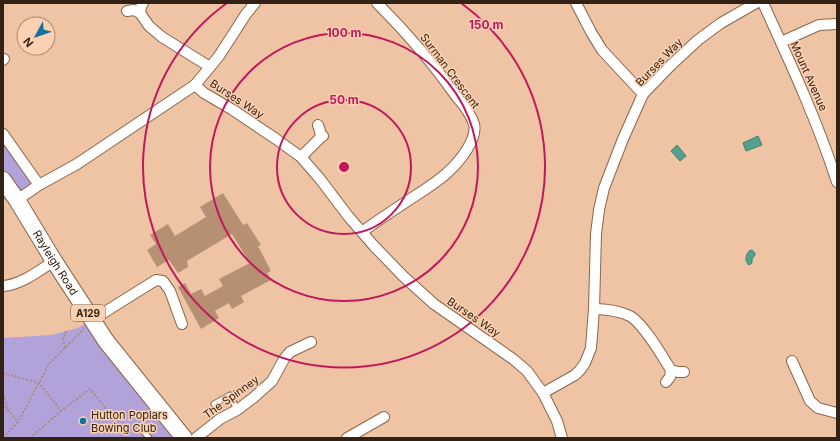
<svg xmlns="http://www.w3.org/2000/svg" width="840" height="441" font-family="Inter,sans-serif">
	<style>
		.green { fill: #b1a2d9 }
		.water { fill: #51a28f; stroke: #487c6b }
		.building { fill: #b78f72 }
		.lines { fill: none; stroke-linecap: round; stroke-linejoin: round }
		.lane-casing { stroke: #8b6549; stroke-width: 7 }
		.street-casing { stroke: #8b6549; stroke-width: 12 }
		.primary-casing { stroke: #8b6549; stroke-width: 18 }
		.path { stroke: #a4846c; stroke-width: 1.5; stroke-dasharray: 2 2; stroke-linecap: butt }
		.lane { stroke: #fff; stroke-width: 5 }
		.street { stroke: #fff; stroke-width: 10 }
		.primary { stroke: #fff; stroke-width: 16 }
		.ring { fill: none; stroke: #c2185b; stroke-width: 2 }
		.poi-dot { fill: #10709e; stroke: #fcd1b2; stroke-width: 1.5 }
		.labels { text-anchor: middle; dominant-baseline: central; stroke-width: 3; stroke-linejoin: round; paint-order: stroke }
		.shield { fill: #fcd1b2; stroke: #6f5645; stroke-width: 1 }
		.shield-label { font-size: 10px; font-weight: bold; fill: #322216 }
		.street-label { font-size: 11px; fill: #322216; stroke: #fcd1b2 }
		.poi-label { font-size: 11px; fill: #322216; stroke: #fcd1b2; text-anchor: start }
		.centre { fill: #c2185b; stroke: #fcd1b2; stroke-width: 2 }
		.ring-label { font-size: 12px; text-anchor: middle; font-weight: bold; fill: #c2185b; stroke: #fcd1b2; stroke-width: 3; stroke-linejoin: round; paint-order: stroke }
	</style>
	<rect width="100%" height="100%" fill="#efc4a5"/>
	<g class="green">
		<polygon points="3,134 39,185 15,197 3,200"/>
		<polygon points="92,320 175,438 3,438 3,338 51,335 78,328"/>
	</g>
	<g class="water">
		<polygon points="758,136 762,145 746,151 743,143"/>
		<polygon points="677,145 686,156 680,161 671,151"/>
		<path d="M752,250L755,253V255L752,259V263L749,265C744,261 746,255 749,251Z"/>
	</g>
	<polygon class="building" points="223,193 243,225 247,223 261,245 258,246 271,271 267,273 271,280 241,296 244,302 232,309 229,303 215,311 219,318 201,329 178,287 185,283 191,294 201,289 205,296 223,286 219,279 250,263 232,234 187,261 188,267 178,273 169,260 157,267 147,250 156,244 150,235 168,224 175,236 206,217 200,207"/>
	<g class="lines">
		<defs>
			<g id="lane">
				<polyline points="214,404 230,395 237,410"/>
				<polyline points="141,428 149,438"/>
			</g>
			<g id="street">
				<polyline points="576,3 591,32 602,50 643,94"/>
				<path d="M763,3C790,62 817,120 837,182"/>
				<polyline points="127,11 134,10 140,13"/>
				<polyline points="140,13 149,26 162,37 210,67"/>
				<polyline points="140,13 141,7 143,3"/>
				<polyline points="781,42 819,25 837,24"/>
				<polyline points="3,60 4,59"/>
				<polyline points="195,85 219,56 246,14 255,3"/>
				<polyline points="318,125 320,131 321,137"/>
				<polyline points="3,134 39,185"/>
				<polyline points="301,157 321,137 323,136"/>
				<polyline points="17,200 39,185 77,164 195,85 204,93 233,110 276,139 301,157 320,179 348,216 374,246 403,276 434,304 513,359 527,371 543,393 575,375 580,370 585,363 591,348 594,309 596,234 599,210 604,188 623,139 643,94 671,65 698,40 721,23 756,3"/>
				<path d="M362,232C379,219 397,208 415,196C426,189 437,182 447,173C458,163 478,140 474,124C471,114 463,104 456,96C433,63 406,32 377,3"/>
				<path d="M3,286C21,285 40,270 54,261"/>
				<path d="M594,309C606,309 619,311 630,316C644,324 662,356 671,370L678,372H684"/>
				<polyline points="92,320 156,280 163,281 170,291 182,324"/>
				<polyline points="792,361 810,401 818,408 837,413"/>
				<polyline points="666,382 670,377 671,370"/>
				<polyline points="543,393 557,421 562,438"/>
				<polyline points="196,438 220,419 237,410 253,398 272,381 284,359 290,352 311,342"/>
				<polyline points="347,438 384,417"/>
			</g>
			<g id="primary">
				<path id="s1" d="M3,180L17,200L54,261L106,341L184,438"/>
			</g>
		</defs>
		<use href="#lane" class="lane-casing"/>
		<use href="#street" class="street-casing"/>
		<use href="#primary" class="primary-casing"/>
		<g class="path">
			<polyline points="65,348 63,340 66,331"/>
			<polyline points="3,373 39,383 61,411 90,389 118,424 134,427"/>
			<polyline points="3,394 8,410 18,422"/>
			<polyline points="3,407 8,410"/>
			<polyline points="3,438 18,422 49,364 84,329"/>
			<polyline points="30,438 61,411"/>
		</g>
		<use href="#lane" class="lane"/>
		<use href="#street" class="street"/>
		<use href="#primary" class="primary"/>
	</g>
	<g class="ring">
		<circle cx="344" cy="167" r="67"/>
		<circle cx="344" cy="167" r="134"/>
		<path d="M461 3A201 201 0 1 1 227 3"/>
	</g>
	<circle class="poi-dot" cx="83" cy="421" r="4"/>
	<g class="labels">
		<rect class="shield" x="71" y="305" width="34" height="16" rx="3"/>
		<g class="shield-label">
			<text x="88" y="313">A129</text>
		</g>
		<g class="street-label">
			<text transform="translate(659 62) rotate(-46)">Burses Way</text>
			<text transform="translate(450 71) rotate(53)">Surman Crescent</text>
			<text transform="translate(809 76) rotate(66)">Mount Avenue</text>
			<text transform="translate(237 99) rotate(33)">Burses Way</text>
			<text stroke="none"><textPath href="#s1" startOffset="98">Rayleigh Road</textPath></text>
			<text transform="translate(474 317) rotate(34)">Burses Way</text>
			<text transform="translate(231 397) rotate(-36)">The Spinney</text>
		</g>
		<g class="poi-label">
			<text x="91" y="415">Hutton Poplars<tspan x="91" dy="13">Bowing Club</tspan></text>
		</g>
	</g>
	<circle cx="344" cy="167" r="6" class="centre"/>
	<g class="ring-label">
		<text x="486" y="29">150 m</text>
		<text x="344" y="37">100 m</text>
		<text x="344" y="104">50 m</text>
	</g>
	<rect width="840" height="441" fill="none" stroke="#322216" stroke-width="8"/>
	<g transform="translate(36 36) rotate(230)"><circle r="19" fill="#fcd1b2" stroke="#ab8b74"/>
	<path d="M0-3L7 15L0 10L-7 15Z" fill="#10709e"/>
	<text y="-6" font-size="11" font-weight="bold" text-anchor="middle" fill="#322216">N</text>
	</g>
</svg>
